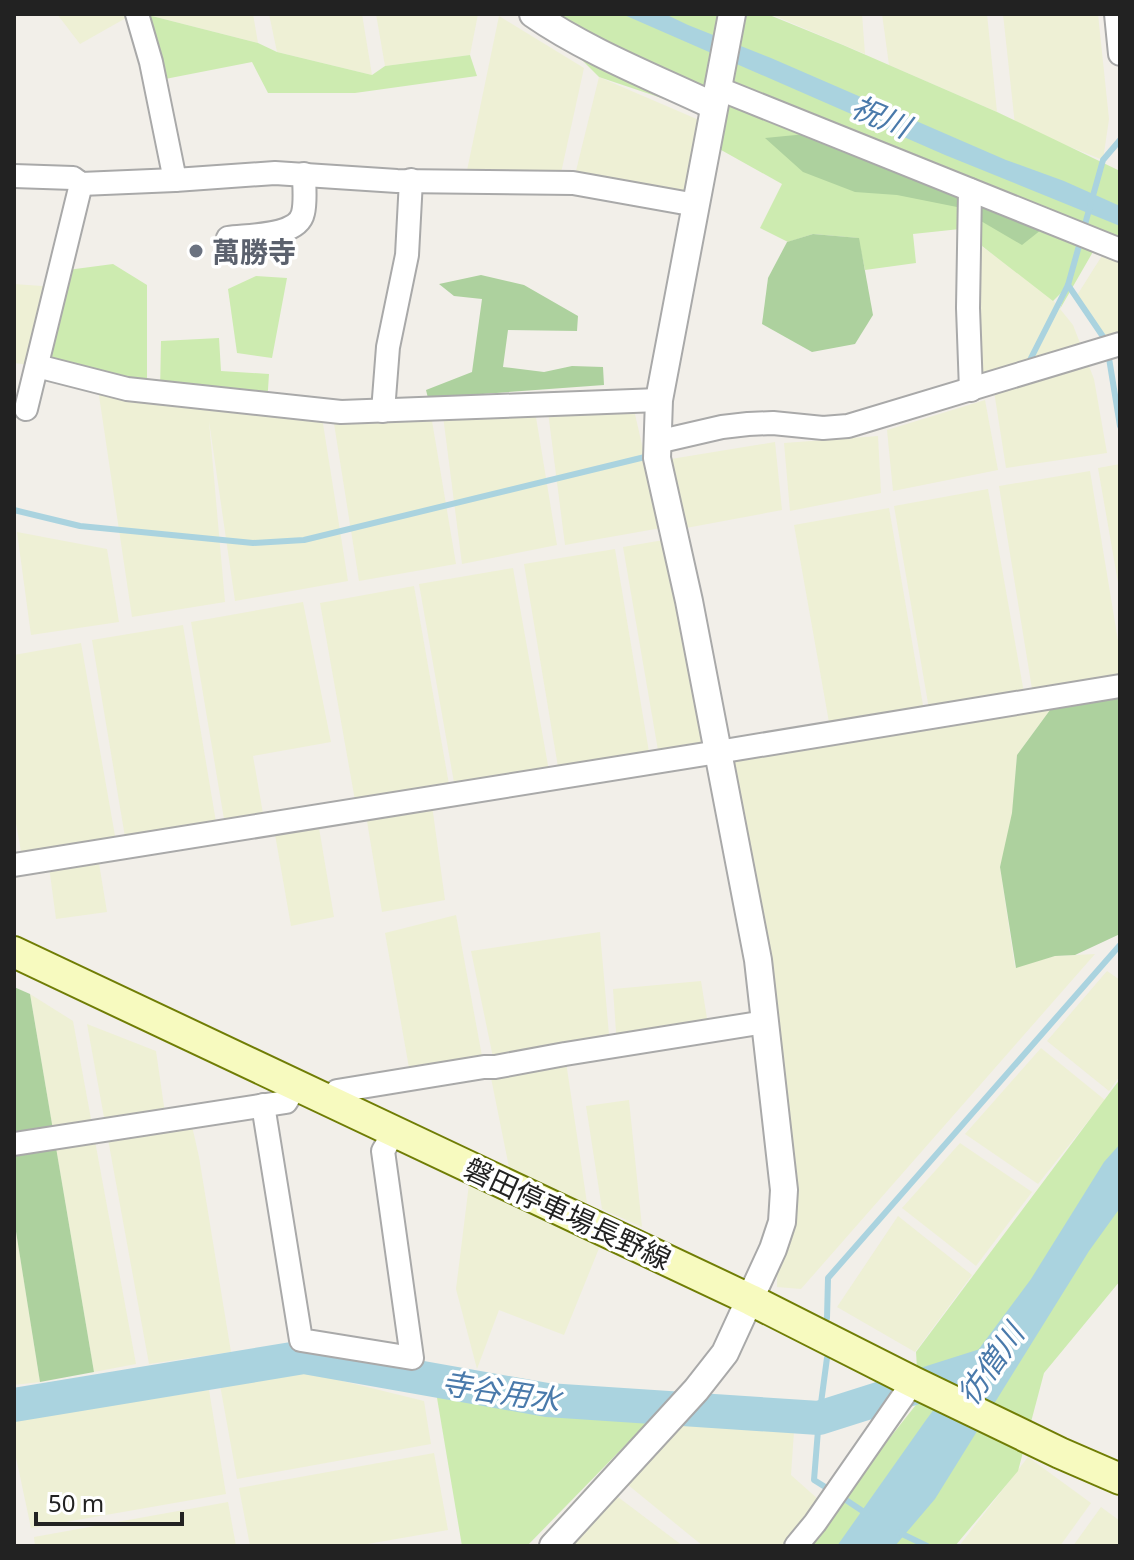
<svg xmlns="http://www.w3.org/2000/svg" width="1134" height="1560" font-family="'Noto Sans','Noto Sans JP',sans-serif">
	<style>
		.farmland { fill: #eef0d5 }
		.grass { fill: #cdebb0 }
		.forest { fill: #add19e }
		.water { fill: #aad3df }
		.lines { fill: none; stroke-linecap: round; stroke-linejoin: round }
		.stream { stroke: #aad3df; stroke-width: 6 }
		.river { stroke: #aad3df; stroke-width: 34 }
		.minor-casing { stroke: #a9a9a9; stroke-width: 26 }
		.tertiary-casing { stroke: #a9a9a9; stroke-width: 30 }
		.secondary-casing { stroke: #707d05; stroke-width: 34 }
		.minor { stroke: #fff; stroke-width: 22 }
		.tertiary { stroke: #fff; stroke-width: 26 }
		.secondary { stroke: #f7fabf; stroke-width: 30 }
		.worship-dot { fill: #6b7280; stroke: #fff; stroke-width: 3 }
		.labels { text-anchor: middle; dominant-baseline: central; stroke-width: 7; stroke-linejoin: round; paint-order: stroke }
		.worship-label { font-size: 28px; font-weight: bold; fill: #5b616d; stroke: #fff; text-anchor: start }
		.street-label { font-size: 28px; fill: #222; stroke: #fff }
		.water-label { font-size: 30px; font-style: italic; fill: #4a7aab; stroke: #fff }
	</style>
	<rect width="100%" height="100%" fill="#f2efe9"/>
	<g class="farmland">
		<polygon points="57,14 133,14 80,44"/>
		<polygon points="144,14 253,14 258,43"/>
		<polygon points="269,14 362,14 372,75 277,52"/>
		<polygon points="376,14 478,14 470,55 385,66"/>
		<polygon points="770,14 862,14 865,54"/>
		<polygon points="882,14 987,14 997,112 889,65"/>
		<polygon points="1003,14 1098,14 1109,119 1103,160 1015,125"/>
		<polygon points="499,16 584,68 559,182 465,180"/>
		<polygon points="599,77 699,120 683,202 573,183"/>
		<polygon points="969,238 1044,289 1073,325 1094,379 1107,453 1006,468 991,372 971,375"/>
		<polygon points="1103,254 1120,263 1120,344 1114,346 1076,297"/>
		<polygon points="14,284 56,287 37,366 14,363"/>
		<polygon points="98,389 321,411 348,581 235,601 209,421 225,602 132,617"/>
		<polygon points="985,400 998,470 893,491 887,430"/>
		<polygon points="632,401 661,528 565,545 547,404"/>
		<polygon points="534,405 557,545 462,564 442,408"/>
		<polygon points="430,409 456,564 359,581 332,411"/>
		<polygon points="878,436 881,493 790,511 784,443"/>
		<polygon points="775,442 782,510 686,528 671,459"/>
		<polygon points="1120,464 1120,594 1098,468"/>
		<polygon points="1090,471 1120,653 1120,675 1032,689 999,486"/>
		<polygon points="988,489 1024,693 929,709 894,506"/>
		<polygon points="889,508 924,711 830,728 794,525"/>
		<polygon points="17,532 107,549 119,622 31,635"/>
		<polygon points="675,538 718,752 1050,710 1017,755 1011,831 1000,867 1015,967 1055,956 1095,954 801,1289 777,1287 778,1138 718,753 660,762 623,547"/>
		<polygon points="615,549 649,752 558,767 524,564"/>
		<polygon points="513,568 549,771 455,788 419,584"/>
		<polygon points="414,586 450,790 356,806 320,603"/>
		<polygon points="303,602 331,742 253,756 265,825 226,831 191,622"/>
		<polygon points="183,625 217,828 126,843 92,640"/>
		<polygon points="81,643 117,847 97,851 107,912 56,919 48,859 23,863 14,812 14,655"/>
		<polygon points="431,798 445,900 382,912 365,809"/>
		<polygon points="317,816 334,917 291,926 273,823"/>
		<polygon points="456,915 484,1067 411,1079 385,933"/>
		<polygon points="600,932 610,1046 565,1055 587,1203 537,1197 606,1231 564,1335 499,1310 477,1369 456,1289 471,1168 513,1187 489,1068 495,1067 471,951"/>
		<polygon points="1107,971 1120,980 1120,1076 1109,1091 1047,1041"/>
		<polygon points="701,981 709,1031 617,1046 613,989"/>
		<polygon points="30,994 73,1021 136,1364 94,1372"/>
		<polygon points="87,1024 156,1051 166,1120 190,1117 199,1157 231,1352 149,1364"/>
		<polygon points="1041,1048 1105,1100 1038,1184 965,1134"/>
		<polygon points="629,1100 642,1227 602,1209 586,1106"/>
		<polygon points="960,1143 1032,1192 976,1266 902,1208"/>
		<polygon points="898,1216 972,1275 915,1352 837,1307"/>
		<polygon points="14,1219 40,1382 14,1385"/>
		<polygon points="302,1371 424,1401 431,1444 237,1479 220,1385"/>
		<polygon points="209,1390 226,1494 31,1528 14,1448 14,1420"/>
		<polygon points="671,1417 794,1431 791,1475 828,1508 795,1546 703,1546 617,1476"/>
		<polygon points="434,1453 448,1530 356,1546 250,1546 239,1488"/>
		<polygon points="1028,1457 1091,1503 1060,1546 959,1546"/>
		<polygon points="606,1488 683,1546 553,1546"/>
		<polygon points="228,1502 236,1546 35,1546 34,1537"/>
		<polygon points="1101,1507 1120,1521 1120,1546 1073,1546"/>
	</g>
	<g class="grass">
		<polygon points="144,14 258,43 277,52 372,75 385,66 470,55 477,76 355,93 268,93 252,62 155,81"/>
		<polygon points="536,14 767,14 843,45 997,112 1120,171 1120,263 1094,250 1060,309 1067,287 1053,301 960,229 913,234 916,263 865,270 858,238 813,234 788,242 760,228 782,184 714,146 712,115 599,77"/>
		<polygon points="113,264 147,285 147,391 37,366 60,271"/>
		<polygon points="256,276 287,278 272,358 237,353 228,289"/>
		<polygon points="219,338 221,371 269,374 267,405 160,392 161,341"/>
		<polygon points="1120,1079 1120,1281 1044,1373 1018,1471 955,1546 804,1546 919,1401 916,1352"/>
		<polygon points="436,1392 647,1423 527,1546 462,1546"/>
	</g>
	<g class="forest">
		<polygon points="806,134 1051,222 1022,245 957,207 897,195 855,192 803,172 765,138"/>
		<polygon points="813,234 859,238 873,315 855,344 812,352 762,324 768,278 787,242"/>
		<polygon points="481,275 524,285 578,316 577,331 508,330 503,367 544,372 572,366 603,367 604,385 428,398 426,390 472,372 482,299 454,296 439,284"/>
		<polygon points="1118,686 1120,687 1120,934 1075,955 1055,956 1016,968 1000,867 1012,813 1017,755 1050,710"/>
		<polygon points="14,987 30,994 94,1372 40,1382 14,1219"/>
	</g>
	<g class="water">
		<polygon points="622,14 665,14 688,25 771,58 1006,160 1064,181 1120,206 1120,226 945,155"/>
		<polygon points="1120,1144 1120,1208 1089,1251 935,1499 895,1546 837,1546 926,1420 1031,1279 1104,1162"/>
	</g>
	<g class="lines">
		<g class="stream">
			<polyline points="1068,285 1106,341"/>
			<polyline points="1108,352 1120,426"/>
			<polyline points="1028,364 1068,285 1103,160 1120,140"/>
			<polyline points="14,510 80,526 253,543 304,540 649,456"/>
			<polyline points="827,1318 828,1278 1120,945"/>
			<polyline points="827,1358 819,1418 814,1480 830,1490"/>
			<polyline points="840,1496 867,1514"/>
			<polyline points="898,1532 927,1546"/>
		</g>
		<polyline class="river" points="14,1405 304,1357 547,1400 819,1418 986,1365"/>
		<defs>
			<g id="minor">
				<polyline points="137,14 151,62 175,180 275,173 397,181 573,183 696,205"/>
				<polyline points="1116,14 1120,54"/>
				<polyline points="717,88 1120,250"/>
				<polyline points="14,176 73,178 81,184 175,180"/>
				<polyline points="970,190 968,308 971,390"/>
				<path d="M228,238C248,235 298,237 303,213C306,201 304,186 304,174"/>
				<polyline points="37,366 127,389 341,412 659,400"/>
				<polyline points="26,409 81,184"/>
				<polyline points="383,411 388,347 407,255 411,180"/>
				<polyline points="657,442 722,427 748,424 773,423 823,428 848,426 1120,344"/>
				<polyline points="14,865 718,752 1120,686"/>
				<polyline points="331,1102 337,1091 484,1067 495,1067 565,1054 765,1022"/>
				<polyline points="263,1105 301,1340 412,1358 383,1151 394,1132"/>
				<polyline points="14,1144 286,1102 296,1086"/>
				<polyline points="796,1546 815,1523 913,1382"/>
			</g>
			<g id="tertiary">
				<path d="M533,14C586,51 655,78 714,106"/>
				<polyline points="553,1546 696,1390 725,1353 773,1249 782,1222 784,1190 758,960 689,601 657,458 659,400 732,14"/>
			</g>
			<polyline id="secondary" points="14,952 751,1300 913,1382 1060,1453 1120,1479"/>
		</defs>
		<use href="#minor" class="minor-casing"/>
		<use href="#tertiary" class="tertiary-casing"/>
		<use href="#secondary" class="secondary-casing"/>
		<use href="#minor" class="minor"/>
		<use href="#tertiary" class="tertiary"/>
		<use href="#secondary" class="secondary"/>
	</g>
	<circle class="worship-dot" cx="196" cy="251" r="8"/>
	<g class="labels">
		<g class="worship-label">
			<text x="212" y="251">萬勝寺</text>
		</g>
		<g class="street-label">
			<text transform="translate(568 1213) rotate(25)">磐田停車場長野線</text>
		</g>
		<g class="water-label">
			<text transform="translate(881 116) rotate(23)">祝川</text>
			<text transform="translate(990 1364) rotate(-55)">彷僧川</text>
			<text transform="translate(501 1391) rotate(9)">寺谷用水</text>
		</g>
	</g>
	<rect width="1134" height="1560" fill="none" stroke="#222222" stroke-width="32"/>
	<path d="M36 1512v12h146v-12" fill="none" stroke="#222222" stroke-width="4"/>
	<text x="48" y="1512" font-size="24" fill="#222222" stroke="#ffffff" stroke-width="6" paint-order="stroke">50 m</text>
</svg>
